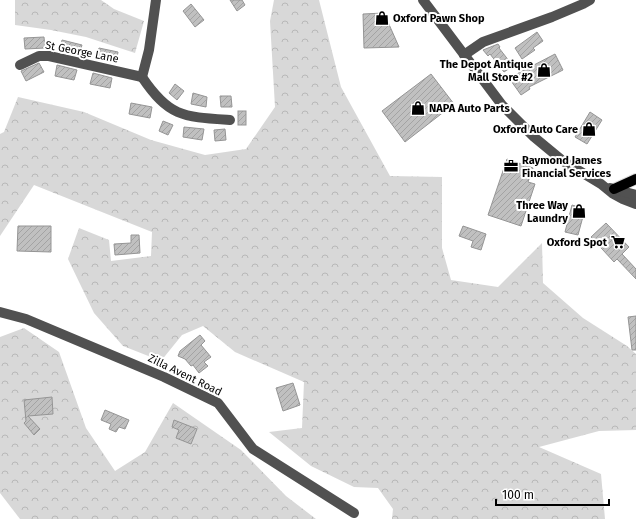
<svg xmlns="http://www.w3.org/2000/svg" width="636" height="519" font-family="'Fira Sans',sans-serif">
	<style>
		.forest { fill: url(#forest-crowns) }
		.building { fill: url(#building-hatch); stroke: #959595 }
		.lines { fill: none; stroke-linecap: round; stroke-linejoin: round }
		.major-casing { stroke: #dbdbdb; stroke-width: 12 }
		.minor { stroke: #515151; stroke-width: 10 }
		.major { stroke: #000; stroke-width: 10 }
		.labels { text-anchor: middle; dominant-baseline: central; stroke-width: 4; stroke-linejoin: round; paint-order: stroke }
		.poi-label { font-size: 11px; font-weight: bold; fill: #000; stroke: #fff; text-anchor: end }
		.street-label { font-size: 11px; fill: #000; stroke: #fff }
	</style>
	<defs>
		<pattern id="forest-crowns" width="20" height="18" patternUnits="userSpaceOnUse"><rect width="20" height="18" fill="#d8d8d8"/><path d="M2 6a3 3 0 1 1 6 0M12 15a3 3 0 1 1 6 0" fill="none" stroke="#b8b8b8"/></pattern>
		<pattern id="building-hatch" width="6" height="6" patternUnits="userSpaceOnUse"><rect width="6" height="6" fill="#c0c0c0"/><path d="M-1 1l2-2M0 6l6-6M5 7l2-2" fill="none" stroke="#a3a3a3"/></pattern>
	</defs>
	<rect width="100%" height="100%" fill="#fff"/>
	<g class="forest">
		<polygon points="15,0 101,0 114,9 144,21 135,53 86,37 51,30 15,25"/>
		<polygon points="274,0 319,0 341,87 390,176 442,177 442,248 451,280 498,287 542,243 543,283 583,318 627,346 636,354 636,430 599,431 539,447 601,474 605,519 392,519 393,509 378,488 354,487 311,466 269,432 302,428 304,382 235,352 203,326 182,335 161,361 123,346 94,313 68,259 79,228 109,240 111,261 151,256 152,232 34,185 0,236 0,134 4,132 18,97 84,112 151,140 205,155 246,149 275,107 270,21"/>
		<polygon points="24,328 59,352 86,428 115,471 145,452 173,403 241,450 286,496 316,519 20,519 0,493 0,337"/>
	</g>
	<g class="building">
		<polygon points="230,0 242,0 245,5 237,11"/>
		<polygon points="191,4 204,20 195,27 183,11"/>
		<polygon points="384,13 399,47 364,48 363,14"/>
		<polygon points="537,32 543,41 533,48 535,50 522,59 515,48"/>
		<polygon points="44,37 45,48 25,49 24,38"/>
		<polygon points="62,40 82,45 79,55 60,51"/>
		<polygon points="498,44 500,47 499,48 513,66 504,72 490,54 488,56 483,50"/>
		<polygon points="99,48 118,52 116,63 96,58"/>
		<polygon points="555,54 563,70 529,87 530,89 521,95 509,78"/>
		<polygon points="39,63 44,72 26,81 21,71"/>
		<polygon points="57,65 77,70 74,80 55,76"/>
		<polygon points="93,73 112,78 110,88 90,84"/>
		<polygon points="431,74 454,104 405,142 382,111"/>
		<polygon points="175,84 184,91 177,100 169,93"/>
		<polygon points="193,93 207,97 206,107 191,104"/>
		<polygon points="220,96 231,96 232,107 221,107"/>
		<polygon points="131,103 152,107 150,118 129,114"/>
		<rect x="238" y="111" width="8" height="14"/>
		<polygon points="590,112 602,120 587,144 575,137"/>
		<polygon points="163,121 173,125 168,135 159,131"/>
		<polygon points="184,127 204,129 202,140 183,137"/>
		<polygon points="225,129 226,140 215,141 214,130"/>
		<polygon points="507,159 533,168 528,182 535,184 521,226 488,215"/>
		<polygon points="572,205 585,209 578,235 565,232"/>
		<polygon points="606,223 629,247 622,254 636,269 636,279 617,259 614,262 591,237"/>
		<polygon points="18,226 51,226 51,252 17,251"/>
		<polygon points="463,226 486,234 481,250 471,247 473,241 459,236"/>
		<polygon points="131,235 139,235 140,253 115,255 114,244 131,243"/>
		<polygon points="636,316 636,350 632,350 628,317"/>
		<polygon points="200,335 205,341 201,345 211,357 204,362 208,366 199,373 193,365 191,366 185,359 178,356 180,351"/>
		<polygon points="293,383 300,405 283,411 276,388"/>
		<polygon points="52,397 53,414 28,416 40,429 34,435 24,423 26,421 24,400"/>
		<polygon points="105,410 129,420 125,429 119,427 116,432 109,429 111,424 101,420"/>
		<polygon points="174,420 197,429 191,444 176,438 179,430 172,427"/>
	</g>
	<g class="lines">
		<defs>
			<polyline id="major" points="614,189 636,179"/>
		</defs>
		<use href="#major" class="major-casing"/>
		<g class="minor">
			<polyline points="423,0 502,105 534,137 563,161 601,184 612,193 623,199 636,204"/>
			<polyline points="464,55 483,42 552,17 583,4 590,0"/>
			<polyline points="20,65 39,56 49,56 142,77"/>
			<path d="M142,77C169,117 183,117 230,120"/>
			<polyline points="142,77 149,50 156,0"/>
			<polyline points="610,188 636,195"/>
			<polyline points="0,312 26,319 164,377 218,403 253,449 354,513"/>
		</g>
		<use href="#major" class="major"/>
	</g>
	<defs>
		<symbol id="shop-bare" viewBox="-9 -9 18 18"><path d="M-5-2.5h2.3a2.7 3.5 0 0 1 5.4 0H5L5.5 6h-11ZM-1.5-2.5h3a1.5 2.3 0 0 0-3 0Z" fill="#000" stroke="#fff" stroke-width="2.5" paint-order="stroke"/></symbol>
		<symbol id="office-bare" viewBox="-9 -9 18 18"><path d="M-6-3h4V-5.5h4V-3h4V5H-6ZM-1-4.5V-3h2v-1.5ZM-6 0V1H6V0Z" fill="#000" stroke="#fff" stroke-width="2.5" paint-order="stroke"/></symbol>
		<symbol id="supermarket-bare" viewBox="-9 -9 18 18"><path d="M-6-5.5h2.5l.6 2H6L4.5 2H-2.5L-4.4-4H-6ZM-1.5 3.2a1.3 1.3 0 1 0 .1 0ZM3 3.2a1.3 1.3 0 1 0 .1 0Z" fill="#000" stroke="#fff" stroke-width="2.5" paint-order="stroke"/></symbol>
	</defs>
	<g fill-rule="evenodd">
		<use href="#shop-bare" x="372" y="8" width="20" height="20"/>
		<use href="#shop-bare" x="534" y="60" width="20" height="20"/>
		<use href="#shop-bare" x="408" y="98" width="20" height="20"/>
		<use href="#shop-bare" x="579" y="119" width="20" height="20"/>
		<use href="#office-bare" x="501" y="156" width="20" height="20"/>
		<use href="#shop-bare" x="569" y="201" width="20" height="20"/>
		<use href="#supermarket-bare" x="608" y="232" width="20" height="20"/>
	</g>
	<g class="labels">
		<g class="poi-label">
			<text x="393" y="18" text-anchor="start">Oxford Pawn Shop</text>
			<text x="533" y="64">The Depot Antique<tspan x="533" dy="13">Mall Store #2</tspan></text>
			<text x="429" y="108" text-anchor="start">NAPA Auto Parts</text>
			<text x="578" y="129">Oxford Auto Care</text>
			<text x="522" y="160" text-anchor="start">Raymond James<tspan x="522" dy="13">Financial Services</tspan></text>
			<text x="568" y="205">Three Way<tspan x="568" dy="13">Laundry</tspan></text>
			<text x="607" y="242">Oxford Spot</text>
		</g>
		<g class="street-label">
			<text transform="translate(82 52) rotate(11)">St George Lane</text>
			<text transform="translate(185 375) rotate(26)">Zilla Avent Road</text>
		</g>
	</g>
	<path d="M496 499v6h113v-6" fill="none" stroke="#000000" stroke-width="2"/>
	<text x="502" y="499" font-size="12" fill="#000000" stroke="#ffffff" stroke-width="3" paint-order="stroke">100 m</text>
</svg>
